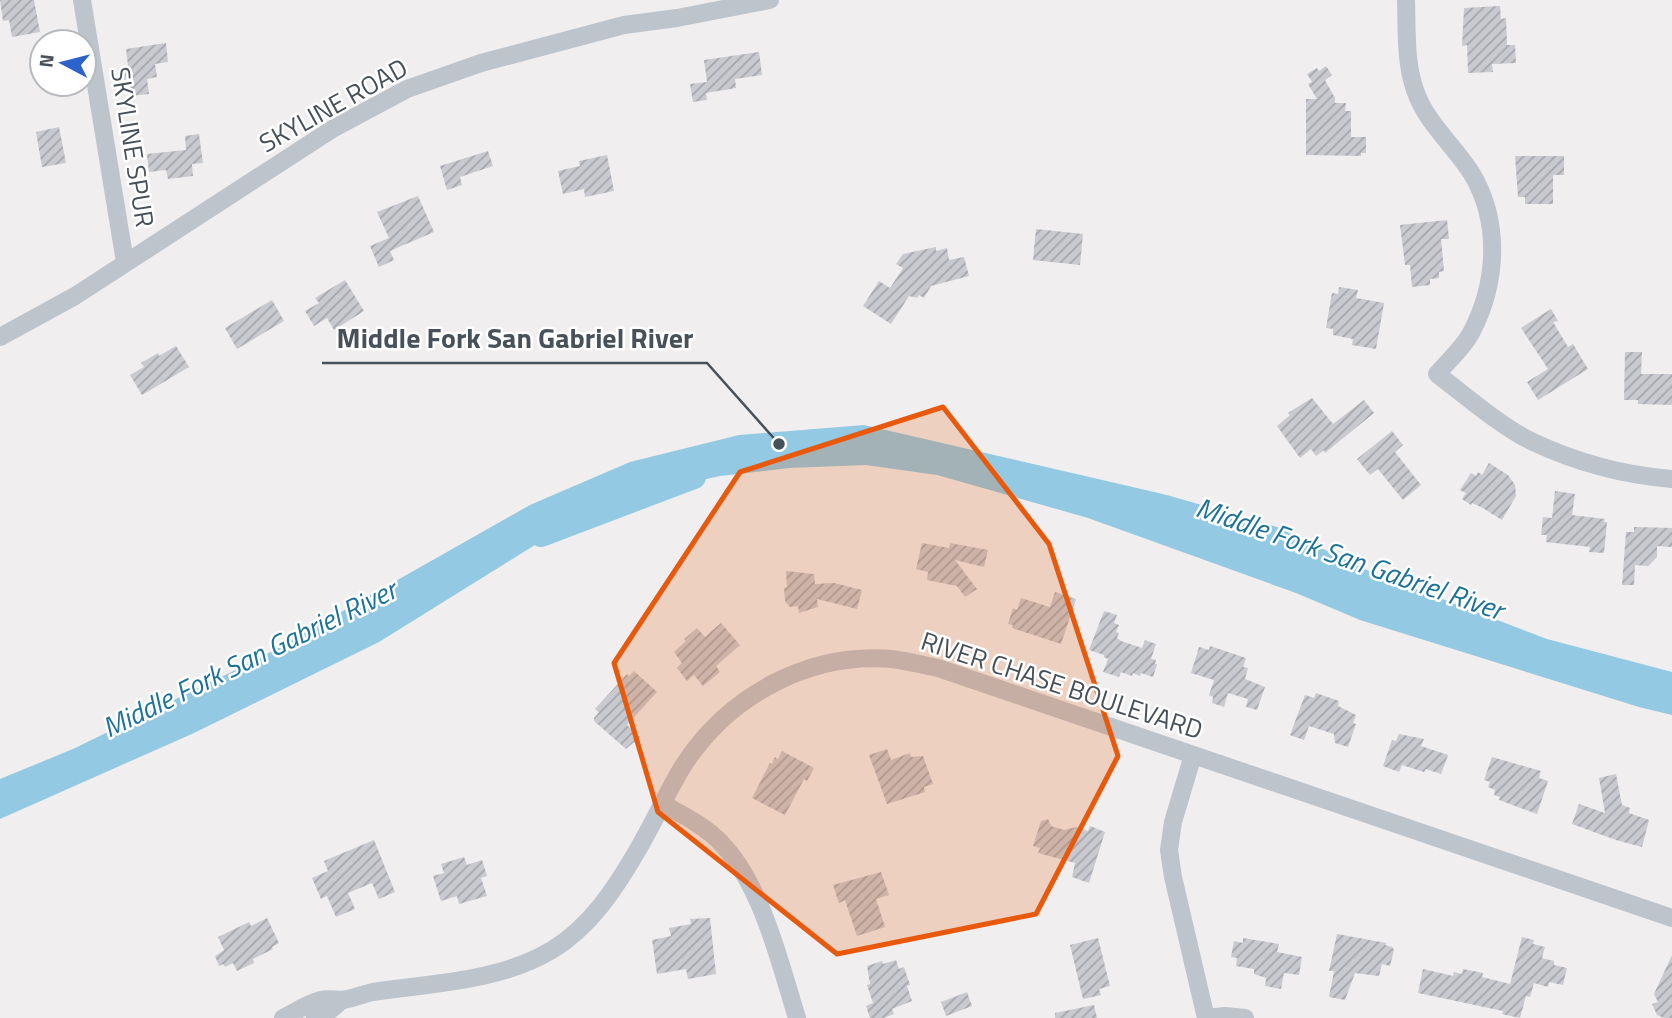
<svg xmlns="http://www.w3.org/2000/svg" width="1672" height="1018" font-family="'Titillium Web',sans-serif">
	<style>
		.water { fill: #93c9e2 }
		.lines { fill: none; stroke-linecap: round; stroke-linejoin: round }
		.river { stroke: #93c9e2; stroke-width: 24 }
		.building { fill: url(#building-hatch) }
		.street { stroke: #bec4cc; stroke-width: 18 }
		.marked { fill: #e8590c; fill-opacity: 0.2; stroke: #e8590c; stroke-width: 5; stroke-linejoin: round }
		.labels { text-anchor: middle; dominant-baseline: central; stroke-width: 5; stroke-linejoin: round; paint-order: stroke }
		.street-label { font-size: 26px; fill: #485059; stroke: #fff }
		.water-label { font-size: 28px; font-style: italic; fill: #1c7299; stroke: #fff }
		.leader { fill: none; stroke: #485059; stroke-width: 2.5 }
		.callout-dot { fill: #485059; stroke: #fff; stroke-width: 2.5 }
		.callout-label { font-size: 28px; text-anchor: middle; font-weight: bold; fill: #485059; stroke: #fff; stroke-width: 5; stroke-linejoin: round; paint-order: stroke }
	</style>
	<defs>
		<pattern id="building-hatch" width="6" height="6" patternUnits="userSpaceOnUse" patternTransform="scale(1.75)"><rect width="6" height="6" fill="#c9cad0"/><path d="M-1 1l2-2M0 6l6-6M5 7l2-2" fill="none" stroke="#a5a6ac"/></pattern>
	</defs>
	<rect width="100%" height="100%" fill="#f0eeee"/>
	<polygon class="water" points="864,425 1167,495 1277,527 1369,571 1547,639 1672,672 1672,715 1639,707 1360,620 1296,593 1088,518 937,475 866,465 789,468 720,476 629,496 562,528 379,642 194,733 0,819 0,779 73,749 260,658 530,505 630,462 739,435"/>
	<g class="lines">
		<polyline class="river" points="541,535 694,477"/>
	</g>
	<g class="building">
		<polygon points="0,0 34,0 40,32 12,37 9,20 3,21"/>
		<polygon points="1500,6 1501,19 1506,18 1507,45 1515,45 1516,63 1492,64 1493,72 1468,73 1467,45 1462,46 1464,8"/>
		<polygon points="166,43 168,62 155,64 157,77 147,79 149,94 131,96 129,79 123,80 122,67 128,66 126,49"/>
		<polygon points="759,52 762,75 735,79 736,88 706,93 707,100 693,102 690,84 707,82 704,60"/>
		<polygon points="1326,66 1332,75 1325,80 1335,98 1335,103 1346,103 1345,111 1351,111 1351,137 1366,137 1366,153 1361,153 1361,156 1306,155 1306,99 1317,99 1308,84 1312,82 1307,74 1317,68 1319,71"/>
		<polygon points="59,127 66,163 42,167 36,132"/>
		<polygon points="199,134 203,163 192,164 193,176 168,179 166,170 149,172 147,154 186,150 185,136"/>
		<polygon points="488,151 493,166 460,177 462,185 447,190 440,166"/>
		<polygon points="607,155 614,191 585,197 584,189 563,194 558,171 580,166 579,161"/>
		<polygon points="1515,156 1564,156 1564,175 1553,175 1553,204 1525,204 1525,197 1518,197"/>
		<polygon points="418,196 434,232 390,251 394,260 379,267 370,246 389,238 377,212"/>
		<polygon points="1447,220 1449,239 1441,239 1444,271 1439,272 1439,278 1430,279 1430,285 1412,287 1410,265 1405,265 1400,225"/>
		<polygon points="1036,229 1083,234 1080,265 1033,260"/>
		<polygon points="936,247 936,251 947,248 949,260 964,257 969,276 931,286 924,298 919,295 917,298 909,296 891,324 863,306 879,281 890,288 903,268 896,264 903,254"/>
		<polygon points="345,280 364,311 334,330 327,318 314,326 305,311 319,303 315,298"/>
		<polygon points="1339,287 1358,290 1356,298 1384,303 1376,349 1352,345 1353,339 1333,335 1333,329 1326,328 1332,293 1338,294"/>
		<polygon points="272,300 284,321 237,349 225,328"/>
		<polygon points="1551,309 1558,321 1553,322 1568,347 1573,344 1588,369 1538,400 1527,382 1548,369 1521,328"/>
		<polygon points="176,346 189,367 142,395 130,375 144,367 141,363 158,353 159,356"/>
		<polygon points="1625,352 1642,352 1641,374 1672,374 1672,405 1638,404 1638,400 1624,400"/>
		<polygon points="1312,398 1333,424 1364,400 1374,413 1325,453 1324,450 1316,456 1311,449 1300,458 1277,426 1290,415 1288,413"/>
		<polygon points="1392,431 1403,445 1395,452 1421,485 1403,500 1378,469 1370,475 1357,459"/>
		<polygon points="1489,463 1508,475 1515,485 1516,496 1502,520 1481,507 1472,503 1471,505 1462,499 1466,493 1460,490 1471,473 1476,476 1478,472 1482,475"/>
		<polygon points="1555,491 1575,494 1572,515 1605,519 1604,522 1607,522 1604,553 1589,552 1590,547 1546,542 1547,535 1541,535 1543,517 1552,518"/>
		<polygon points="1634,527 1672,528 1672,547 1657,546 1657,557 1648,566 1635,565 1634,585 1622,585 1626,532 1634,532"/>
		<polygon points="922,543 949,548 950,543 988,550 984,567 955,560 977,589 965,597 957,586 927,580 928,572 916,569"/>
		<polygon points="786,571 814,574 815,584 834,583 862,590 857,609 817,599 818,607 799,613 798,606 790,607 785,601 784,588 787,587"/>
		<polygon points="1055,592 1076,599 1061,644 1012,628 1013,625 1008,624 1013,608 1017,610 1021,598 1050,607"/>
		<polygon points="1104,611 1117,615 1114,623 1119,625 1116,632 1119,633 1117,638 1121,641 1142,648 1145,640 1156,644 1151,659 1156,660 1155,664 1157,664 1153,677 1141,673 1140,676 1133,673 1132,676 1121,672 1119,677 1103,672 1108,659 1104,657 1104,655 1089,650"/>
		<polygon points="721,623 740,645 716,666 720,672 703,686 694,675 687,681 677,668 682,663 674,652 686,641 684,639 697,628 705,637"/>
		<polygon points="1210,646 1246,658 1243,667 1248,668 1245,679 1265,687 1257,710 1246,707 1248,699 1228,693 1224,707 1212,703 1213,697 1209,695 1214,680 1191,673 1199,647 1209,650"/>
		<polygon points="634,671 657,692 627,725 640,737 626,749 594,721 594,718 599,712 595,709 627,674 629,676"/>
		<polygon points="1316,693 1339,701 1338,706 1356,715 1353,723 1356,724 1348,747 1335,743 1334,734 1309,726 1304,740 1290,735 1305,695 1314,698"/>
		<polygon points="1399,734 1424,739 1421,746 1448,755 1441,774 1426,769 1424,772 1402,765 1399,772 1383,766 1392,740 1396,741"/>
		<polygon points="887,749 891,760 910,753 911,757 923,756 933,784 924,787 925,792 887,804 869,755"/>
		<polygon points="782,751 814,768 807,781 804,779 785,815 752,798 770,763 772,764 775,757 778,759"/>
		<polygon points="1492,757 1541,771 1539,778 1548,781 1537,814 1499,800 1500,797 1494,795 1495,790 1488,787 1490,782 1484,780"/>
		<polygon points="1616,774 1622,805 1630,808 1629,813 1649,820 1642,847 1616,840 1572,824 1579,804 1605,813 1599,778"/>
		<polygon points="1048,819 1051,826 1064,830 1076,827 1088,831 1090,826 1105,832 1089,883 1072,877 1075,863 1038,853 1040,848 1033,846 1041,821"/>
		<polygon points="374,840 395,892 379,899 372,883 348,893 355,909 336,917 327,896 321,899 312,878 328,871 324,861"/>
		<polygon points="464,857 467,865 482,860 487,876 481,878 487,896 459,904 457,896 441,901 433,876 444,873 441,864"/>
		<polygon points="881,872 889,895 876,899 885,927 857,936 845,900 839,903 833,885"/>
		<polygon points="267,918 279,943 272,947 273,949 253,959 254,963 237,971 233,963 225,967 223,964 219,966 215,956 224,950 218,937 249,922 251,926"/>
		<polygon points="710,918 716,974 688,979 686,969 657,974 652,940 671,936 669,928 691,924 690,919"/>
		<polygon points="1337,934 1386,943 1385,945 1392,947 1394,950 1390,966 1382,964 1379,976 1355,973 1345,1000 1329,997 1334,971 1329,971"/>
		<polygon points="1522,937 1534,940 1533,944 1545,947 1542,958 1554,961 1554,965 1567,968 1563,985 1549,982 1548,987 1534,983 1530,997 1526,996 1520,1018 1502,1014 1503,1011 1418,993 1423,969 1453,976 1454,972 1462,974 1463,969 1483,973 1482,977 1510,984"/>
		<polygon points="1098,938 1110,986 1099,989 1101,995 1083,999 1070,945"/>
		<polygon points="1243,938 1279,944 1277,952 1302,957 1299,975 1284,973 1281,989 1265,986 1266,978 1254,974 1254,969 1236,966 1237,958 1231,957 1234,941 1243,943"/>
		<polygon points="1672,955 1672,1018 1664,1018 1657,1015 1652,1004 1658,1002 1654,994"/>
		<polygon points="896,960 899,969 904,967 910,985 907,986 912,1001 892,1009 894,1014 884,1018 870,1018 866,1006 873,1003 867,985 870,984 867,966 882,961 883,964"/>
		<polygon points="967,992 972,1006 946,1016 941,1002"/>
		<polygon points="1094,1005 1097,1018 1055,1018 1055,1013"/>
	</g>
	<g class="lines">
		<g class="street">
			<polyline points="82,0 125,262"/>
			<path d="M1406,0C1407,29 1405,62 1415,90C1426,123 1454,145 1472,174C1501,223 1497,284 1471,333C1463,348 1448,361 1437,374C1466,396 1499,425 1531,441C1575,462 1623,475 1672,479"/>
			<polyline points="0,337 75,296 334,128 407,89 481,63 624,25 677,18 770,0"/>
			<polyline points="1193,755 1173,822 1169,850 1173,877 1206,1018"/>
			<path d="M663,804C683,815 707,827 722,844C762,886 780,963 797,1018"/>
			<path d="M283,1018C295,1012 308,1003 321,1000C328,998 335,1000 342,1000C352,999 363,994 373,992C433,983 498,982 552,950C590,927 615,889 637,851C654,823 667,791 685,763C730,695 809,652 892,659C907,661 923,665 938,668L1672,918"/>
			<polyline points="315,1018 327,1013 342,1000"/>
			<polyline points="1206,1018 1225,1016 1245,1018"/>
		</g>
	</g>
	<path class="marked" d="M943,407L1049,544L1118,756L1036,914L837,954L658,812L614,663L740,472Z"/>
	<g class="labels">
		<g class="street-label">
			<text transform="translate(333 105) rotate(-29)">SKYLINE ROAD</text>
			<text transform="translate(133 147) rotate(81)">SKYLINE SPUR</text>
			<text transform="translate(1062 685) rotate(18)">RIVER CHASE BOULEVARD</text>
		</g>
		<g class="water-label">
			<text transform="translate(1350 558) rotate(19)">Middle Fork San Gabriel River</text>
			<text transform="translate(249 658) rotate(-26)">Middle Fork San Gabriel River</text>
		</g>
	</g>
	<path class="leader" d="M779 444L707 363H322"/>
	<circle class="callout-dot" cx="779" cy="444" r="7"/>
	<g class="callout-label">
		<text x="515" y="348">Middle Fork San Gabriel River</text>
	</g>
	<g transform="translate(63 63) rotate(277)"><circle r="33" fill="#ffffff" stroke="#b6b9bd" stroke-width="2"/>
	<path d="M0-5L12 26L0 18L-12 26Z" fill="#2d62cc"/>
	<text y="-10" font-size="19" font-weight="bold" text-anchor="middle" fill="#485059">N</text>
	</g>
</svg>
